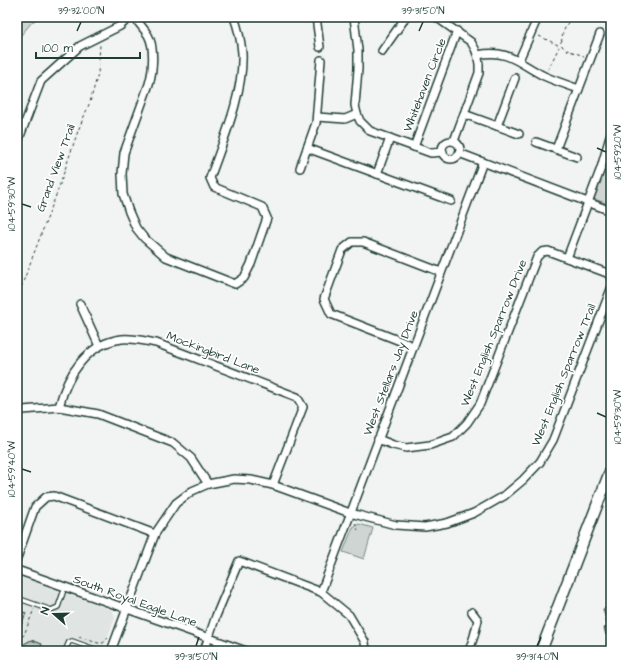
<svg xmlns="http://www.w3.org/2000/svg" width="628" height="668" font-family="'Architects Daughter',sans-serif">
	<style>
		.built { fill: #e0e4e3 }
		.green { fill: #ced5d3; stroke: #768984 }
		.building { fill: #b7c1bd; stroke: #1f3d34 }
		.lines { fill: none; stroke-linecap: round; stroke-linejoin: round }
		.lane-casing { stroke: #1f3d34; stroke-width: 6 }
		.street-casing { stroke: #1f3d34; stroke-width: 10 }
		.secondary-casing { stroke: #1f3d34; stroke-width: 13 }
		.path { stroke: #1f3d34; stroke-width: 1; stroke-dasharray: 3 3; stroke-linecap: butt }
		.lane { stroke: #fff; stroke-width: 3.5 }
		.street { stroke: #fff; stroke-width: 7 }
		.secondary { stroke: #fff; stroke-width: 10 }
		.ticks { fill: none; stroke: #1f3d34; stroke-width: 1.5 }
		.labels { text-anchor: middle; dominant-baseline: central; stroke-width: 3.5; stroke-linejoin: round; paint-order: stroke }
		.street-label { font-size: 12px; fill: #1f3d34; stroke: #fff }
		.neatline { fill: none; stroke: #1f3d34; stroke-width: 1.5 }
		.ticks-label { font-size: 10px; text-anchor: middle; fill: #1f3d34 }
	</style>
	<rect width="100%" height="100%" fill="#f2f3f3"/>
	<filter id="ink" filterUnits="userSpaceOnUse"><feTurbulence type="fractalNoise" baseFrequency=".025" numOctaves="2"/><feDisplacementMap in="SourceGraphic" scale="8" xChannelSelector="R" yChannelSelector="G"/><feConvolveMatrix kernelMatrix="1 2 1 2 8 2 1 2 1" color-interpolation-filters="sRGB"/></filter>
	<g filter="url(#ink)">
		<polygon class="built" points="17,576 112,610 115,617 103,651 17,651"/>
		<g class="green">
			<polygon points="17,17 40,17 32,22 17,40"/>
			<polygon points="611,144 611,205 594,199"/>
			<polygon points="359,524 373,528 364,559 343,552 353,527"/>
		</g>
		<g class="building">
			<polygon points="611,607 611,633 606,635 604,628 608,627 603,609"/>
			<polygon points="17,610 26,613 17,635"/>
			<polygon points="31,640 42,644 40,651 17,651 17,648"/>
		</g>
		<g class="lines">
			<defs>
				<g id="lane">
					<polyline points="17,598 51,610 58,607 65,587"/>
					<polyline points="65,651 69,642 72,641 100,651"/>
				</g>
				<g id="street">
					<path d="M134,17C139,23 144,29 148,35C155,47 153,71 149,84L124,153L122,174L123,194L129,212L136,228L144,238L166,257L235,284L244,278L251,264L267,218L262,207L214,187L210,178C223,141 244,93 242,53C241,41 238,28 234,17"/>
					<polyline points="316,17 320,47"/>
					<polyline points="354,17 358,50 358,69 355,105 357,114 360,121 370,131 431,153 443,152"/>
					<path d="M436,17L471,42C478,52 480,62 479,73L454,141"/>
					<polyline points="382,51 406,17"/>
					<path d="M478,55C509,49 518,63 544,76C555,81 567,85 579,89"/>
					<polyline points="519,60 538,17"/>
					<polyline points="464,114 519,134"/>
					<polyline points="317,117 345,119 357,114"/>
					<polyline points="497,126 515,78"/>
					<circle cx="451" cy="150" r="9"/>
					<polyline points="536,142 577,157"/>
					<polyline points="17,144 41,81 80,46 120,26 130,17"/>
					<polyline points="414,147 457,31"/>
					<polyline points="307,148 451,201"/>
					<polyline points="556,149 600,34"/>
					<polyline points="459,153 611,211"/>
					<polyline points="300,168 316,123 321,60"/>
					<polyline points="377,174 390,138"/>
					<polyline points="567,258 601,168 611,133"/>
					<polyline points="80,304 99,346"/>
					<polyline points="413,346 331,314 324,299 342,250 352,242 363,242 441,272"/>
					<path d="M59,407C67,375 87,343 122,339C133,338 145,341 156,343L297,397L303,407L273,485"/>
					<polyline points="17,413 23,410 59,407 98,414 173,443 191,458 208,484"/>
					<polyline points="378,439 393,445 406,448 430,445 453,437 467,423 480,404 537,257 542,252 548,251 607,273 611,277"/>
					<polyline points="17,558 35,507 46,497 54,496 155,534"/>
					<polyline points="17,570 246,651"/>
					<polyline points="321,592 483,162"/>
					<polyline points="111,651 155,534 176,503 192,491 208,484 234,479 251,480 273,485 350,513 396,525 425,527 447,523 474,513 504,496 523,480 540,462 553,440 611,289"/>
					<polyline points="204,651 216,616 239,561 321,592 349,615 365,642 366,651"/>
					<polyline points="469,651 474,636 478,620 472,612"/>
				</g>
				<polyline id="secondary" points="541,651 611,469"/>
			</defs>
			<use href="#lane" class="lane-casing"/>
			<use href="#street" class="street-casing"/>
			<use href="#secondary" class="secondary-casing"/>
			<g class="path">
				<path d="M571,17C566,26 560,35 562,46L567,50L584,56"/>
				<polyline points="539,36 558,45 561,42"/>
				<polyline points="548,70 559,47"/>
				<polyline points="17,298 58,190 78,131 90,102 98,74 100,45"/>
				<polyline points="355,523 358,530"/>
				<polyline points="79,637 98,643 103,643 108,638"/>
				<polyline points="17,640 24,635 34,609"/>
			</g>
			<use href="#lane" class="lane"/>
			<use href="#street" class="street"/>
			<use href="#secondary" class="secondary"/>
		</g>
	</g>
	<path class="ticks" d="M77,31L81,22M419,31L423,22M597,148L606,152M22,204L31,207M597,413L606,417M22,469L31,472M196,646L199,637M537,646L541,637"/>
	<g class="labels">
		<g class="street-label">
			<text transform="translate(425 85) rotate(-69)">Whitehaven Circle</text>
			<text transform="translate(56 168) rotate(-70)">Grand View Trail</text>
			<text transform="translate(494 333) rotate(-68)">West English Sparrow Drive</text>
			<text transform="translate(213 353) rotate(21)">Mockingbird Lane</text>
			<text transform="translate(391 373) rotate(-69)">West Stellars Jay Drive</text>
			<text transform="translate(564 375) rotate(-68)">West English Sparrow Trail</text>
			<text transform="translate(135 601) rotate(20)">South Royal Eagle Lane</text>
		</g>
	</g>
	<rect width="628" height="668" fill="none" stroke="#fff" stroke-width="44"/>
	<g transform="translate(54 614) rotate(290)" stroke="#ffffff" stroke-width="3" paint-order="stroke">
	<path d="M0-3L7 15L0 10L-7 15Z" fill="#1f3d34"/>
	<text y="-6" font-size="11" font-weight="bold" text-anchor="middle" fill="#1f3d34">N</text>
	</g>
	<path d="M36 52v6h104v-6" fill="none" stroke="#1f3d34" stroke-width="2"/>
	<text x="42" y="52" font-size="12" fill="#1f3d34" stroke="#ffffff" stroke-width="3" paint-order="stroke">100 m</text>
	<rect x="22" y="22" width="584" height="624" class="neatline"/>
	<g class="ticks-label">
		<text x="81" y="14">39°32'00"N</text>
		<text x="423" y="14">39°31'50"N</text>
		<text transform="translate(617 152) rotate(-90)" y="4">104°59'20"W</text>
		<text transform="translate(11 204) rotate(-90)" y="4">104°59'30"W</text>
		<text transform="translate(617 417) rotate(-90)" y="4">104°59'30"W</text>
		<text transform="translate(11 469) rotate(-90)" y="4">104°59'40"W</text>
		<text x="196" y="660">39°31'50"N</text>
		<text x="537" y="660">39°31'40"N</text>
	</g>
</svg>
